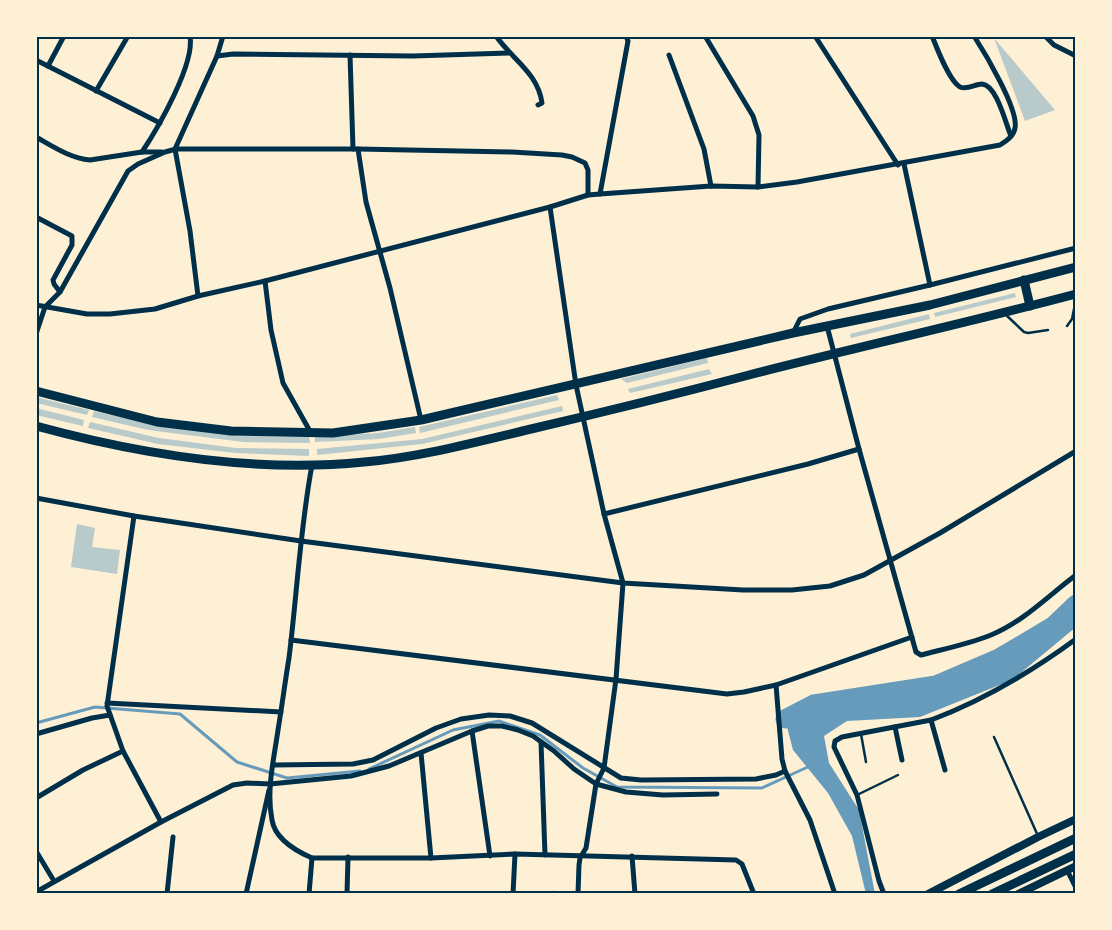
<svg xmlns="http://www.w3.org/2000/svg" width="1112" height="930" font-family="'Golos Text',sans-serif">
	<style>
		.green { fill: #b9caca }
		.water { fill: #669bbc }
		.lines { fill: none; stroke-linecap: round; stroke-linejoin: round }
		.stream { stroke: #669bbc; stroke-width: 3 }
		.river { stroke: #669bbc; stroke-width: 19 }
		.service { stroke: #003049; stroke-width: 2.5 }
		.minor { stroke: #003049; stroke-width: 5 }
		.secondary { stroke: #003049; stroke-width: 8 }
		.primary { stroke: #003049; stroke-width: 9 }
		.trunk { stroke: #003049; stroke-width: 9 }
		.neatline { fill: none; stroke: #003049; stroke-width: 2 }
	</style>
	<rect width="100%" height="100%" fill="#fdf0d5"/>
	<g class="green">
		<polygon points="994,38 1055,110 1025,121"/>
		<polygon points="1015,293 1016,297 935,317 934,313"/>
		<polygon points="929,314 930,319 851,338 850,334"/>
		<polygon points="707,358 708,363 627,383 621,379"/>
		<polygon points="709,369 712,374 630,393 628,389"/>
		<polygon points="557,395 559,400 420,433 419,427"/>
		<polygon points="36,397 89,410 87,415 36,403"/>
		<polygon points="562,406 563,411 422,444 317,455 317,449 422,439"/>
		<polygon points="36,408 84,420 83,426 36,415"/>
		<polygon points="94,411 150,424 243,436 309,437 310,443 243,442 148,430 92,417"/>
		<polygon points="90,422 159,438 236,448 309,449 309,456 235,453 158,444 88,428"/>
		<polygon points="415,427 416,433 379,439 315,442 315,437 378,433"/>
		<polygon points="77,524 95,528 92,547 120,550 117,574 71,567"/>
	</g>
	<polygon class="water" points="1076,604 1076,627 1012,680 920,717 847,721 824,736 829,763 859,810 875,894 866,894 852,836 828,793 793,750 785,719 814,704 936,685 999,658 1053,626"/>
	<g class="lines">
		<g class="stream">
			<polyline points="36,723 95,707 180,714 237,762 287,778 360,771"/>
			<polyline points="369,769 453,730 499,721 540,735 583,768 617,787 762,788 810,766"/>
		</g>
		<polyline class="river" points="785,719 814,704 936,685 999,658 1053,626 1076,604"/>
		<g class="service">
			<polyline points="1005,314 1024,332 1028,333 1048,330"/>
			<polyline points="1067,326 1072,319 1076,299"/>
			<polyline points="861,734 866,762"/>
			<polyline points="994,737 1038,836"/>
			<polyline points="857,795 898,775"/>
			<polyline points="554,894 554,892"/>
		</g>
		<g class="minor">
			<path d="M496,36C512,59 538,73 542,103L538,105"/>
			<polyline points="705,36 753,116 759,135 758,187"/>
			<polyline points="815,36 898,165"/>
			<path d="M932,36C937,48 949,81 960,87C968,90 975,84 982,84C997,85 1006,125 1011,136"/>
			<polyline points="1045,36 1054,45 1076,56"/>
			<polyline points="350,55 353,149"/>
			<polyline points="669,55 704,149 711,186"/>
			<polyline points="217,56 233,54 413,56 509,53"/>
			<polyline points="36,60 160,123"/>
			<polyline points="48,66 64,36"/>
			<polyline points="96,91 128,36"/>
			<path d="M36,137C54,147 70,158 90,160L142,152H162"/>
			<polyline points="358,149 366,202 390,288 421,420"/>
			<path d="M142,152C158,128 195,64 190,36"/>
			<polyline points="904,164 930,285"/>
			<polyline points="600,194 628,41 626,36"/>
			<polyline points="550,207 576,385 604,514 623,583 616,679 604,768 596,784 586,848 580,858 579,865 578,894"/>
			<polyline points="36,217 72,236 72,245 53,280 54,284 60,292"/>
			<polyline points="265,281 271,330 283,383 311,433"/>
			<polyline points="198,296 190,231 175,149 217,56 223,36"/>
			<path d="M36,305L87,314H110L155,309L198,296L265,281L550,207L588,195L600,194L711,186L758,187L797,182L1000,145C1006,141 1014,136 1015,128C1019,110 985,53 974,36"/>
			<path d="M827,326L859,449L916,652L921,655C944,649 969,644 991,635C1023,622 1049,595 1076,575"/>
			<polyline points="793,333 800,319 828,309 930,285 1076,248"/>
			<polyline points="36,334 45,307 60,292 128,171 138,164 165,152 176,149 358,149 512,152 562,155 572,157 585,163 588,170 588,195"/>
			<path d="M312,465C300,529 297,594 289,658C285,682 282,706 278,730C274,759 266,790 272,820C275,839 296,851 312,858H431L515,854L736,860L742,864L754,894"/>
			<polyline points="36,498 134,516 301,541 623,583 743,590 792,590 830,586 864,575 940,533 1076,451"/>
			<polyline points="604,514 808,464 859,449"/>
			<polyline points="134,516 107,706 123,751 161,822"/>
			<polyline points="291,640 727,694 744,692 776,685 912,637"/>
			<polyline points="776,685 782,759 785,771 810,820 835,894"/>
			<polyline points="107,703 281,712"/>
			<path d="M931,720C984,700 1031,672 1076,639"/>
			<polyline points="895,727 902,760"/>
			<polyline points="472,731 490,856"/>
			<polyline points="36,734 92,718 110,715"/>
			<polyline points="541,742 545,855"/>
			<polyline points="421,753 431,858"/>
			<polyline points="273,765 353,764 373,760 436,728 461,719 489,715 510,716 532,723 621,778 641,780 756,779 776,775 785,771"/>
			<polyline points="36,798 83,770 123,751"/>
			<polyline points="36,851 54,881"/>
			<polyline points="632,856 635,894"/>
			<polyline points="1067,870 1076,888"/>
			<polyline points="36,892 161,822 233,785 247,783 270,784 351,776 389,766 472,731 488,726 502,726 518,730 533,736 554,751 574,769 596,784 626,792 663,795 717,794"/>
			<polyline points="167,894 173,837"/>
			<polyline points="246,894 269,790"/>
			<polyline points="309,894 312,858"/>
			<polyline points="347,894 348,857"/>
			<polyline points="513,894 515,854"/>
			<polyline points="884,894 879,881 857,795 834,747 835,741 842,737 931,720 945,770"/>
		</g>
		<g class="secondary">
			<polyline points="928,894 1038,837 1076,819"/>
			<polyline points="1018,894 1076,866"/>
		</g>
		<g class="primary">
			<polyline points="959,894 1076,838"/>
			<polyline points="992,894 1076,854"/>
		</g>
		<g class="trunk">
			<polyline points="1024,280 1030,306"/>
			<polyline points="36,391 157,422 231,431 333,433 421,420 793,333 930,305 1076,267"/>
			<path d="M36,426C142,455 254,473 364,462C421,457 476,442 531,429C604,412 677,394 749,375C858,347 967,323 1076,294"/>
		</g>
	</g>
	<rect width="1112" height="930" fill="none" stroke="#fdf0d5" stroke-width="75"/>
	<rect x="38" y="38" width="1036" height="854" class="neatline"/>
</svg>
